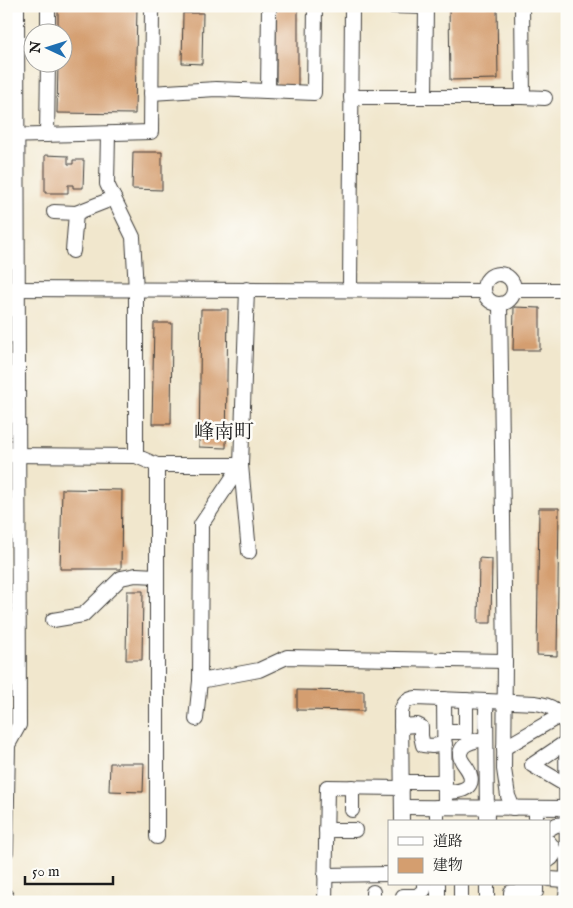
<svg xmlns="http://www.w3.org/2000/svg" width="573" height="908" font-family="'IM FELL English','Noto Serif JP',serif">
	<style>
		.building { fill: #d49e6f }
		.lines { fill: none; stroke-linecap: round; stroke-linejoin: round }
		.minor-casing { stroke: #3c3a37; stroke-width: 16 }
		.minor { stroke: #fff; stroke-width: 14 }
		.labels { text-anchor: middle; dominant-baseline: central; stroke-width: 5; stroke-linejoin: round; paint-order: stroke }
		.neighbourhood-label { font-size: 20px; fill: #1c1c1c; stroke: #fdfcf7 }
	</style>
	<rect width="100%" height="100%" fill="#fdfcf7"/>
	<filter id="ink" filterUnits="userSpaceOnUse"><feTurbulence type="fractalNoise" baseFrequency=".02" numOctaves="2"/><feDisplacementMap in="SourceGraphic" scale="10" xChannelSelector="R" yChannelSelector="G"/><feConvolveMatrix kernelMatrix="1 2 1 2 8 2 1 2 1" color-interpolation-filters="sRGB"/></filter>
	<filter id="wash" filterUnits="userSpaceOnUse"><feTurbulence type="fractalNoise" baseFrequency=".0096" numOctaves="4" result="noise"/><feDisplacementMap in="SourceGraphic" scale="20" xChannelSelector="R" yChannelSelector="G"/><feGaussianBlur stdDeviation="1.12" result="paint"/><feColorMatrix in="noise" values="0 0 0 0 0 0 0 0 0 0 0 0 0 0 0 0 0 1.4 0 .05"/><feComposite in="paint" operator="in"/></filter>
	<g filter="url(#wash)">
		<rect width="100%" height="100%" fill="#f1e7cd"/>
		<g id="blocks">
			<g class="building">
				<polygon points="58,6 137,6 135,114 57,113 58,62 62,62 62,32 58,32"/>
				<rect x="276" y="6" width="22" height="81"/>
				<polygon points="449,6 497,6 498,79 450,80"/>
				<polygon points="183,13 203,13 202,64 182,63"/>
				<polygon points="133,152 162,152 162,190 132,189"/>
				<polygon points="45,155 68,156 68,164 73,164 73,160 84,160 83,188 73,188 73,185 68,185 68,193 45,193"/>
				<polygon points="514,307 540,308 540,350 513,350"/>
				<polygon points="201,309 228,309 226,448 199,447"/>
				<polygon points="154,323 172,323 171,424 152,424"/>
				<polygon points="62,489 122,490 121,569 60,569"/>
				<polygon points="539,508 559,508 557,656 537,655"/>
				<polygon points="479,558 492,559 491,623 478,623"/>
				<polygon points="127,591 143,591 142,660 126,660"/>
				<polygon points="297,690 364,691 364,711 297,710"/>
				<polygon points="110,763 144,763 143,792 109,791"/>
			</g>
		</g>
	</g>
	<g filter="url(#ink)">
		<use href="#blocks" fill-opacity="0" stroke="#3c3a37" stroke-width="1"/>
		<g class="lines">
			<defs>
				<g id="minor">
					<polyline points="391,6 426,7"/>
					<polyline points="522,6 523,97 545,98"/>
					<polyline points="48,32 48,6"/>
					<polyline points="268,91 269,6"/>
					<polyline points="151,93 216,89 314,93 315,6"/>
					<polyline points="351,97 523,97"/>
					<polyline points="425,97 426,6"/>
					<polyline points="108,134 107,184 133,237 136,290 136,456 157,465 157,837"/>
					<polyline points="47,135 48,62"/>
					<polyline points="6,136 151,132 152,6"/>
					<polyline points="54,212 76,213 73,251"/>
					<polyline points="76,213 114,198"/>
					<circle cx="499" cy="289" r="15"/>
					<polyline points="6,289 484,291"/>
					<polyline points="350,290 352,6"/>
					<polyline points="514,290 567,290"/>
					<polyline points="500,304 505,661 504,769 508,796 513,808"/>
					<polyline points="6,455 136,456"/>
					<polyline points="157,465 241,465 249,552"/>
					<polyline points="53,620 83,615 121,578 136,575 157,576"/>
					<polyline points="200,681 259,670 287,657 505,661"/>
					<polyline points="444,699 445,807"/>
					<polyline points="486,701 487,822"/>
					<polyline points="196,719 200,681 201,525 241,465 247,289"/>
					<polyline points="401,726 417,725 421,727 421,736 423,745 432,746 445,744"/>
					<polyline points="445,732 466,732 466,700"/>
					<polyline points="566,742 532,765 566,785"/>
					<polyline points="504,748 561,715"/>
					<polyline points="402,782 445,782"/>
					<path d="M445,792C455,792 475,791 470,775C468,765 454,759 463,747C468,741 479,740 486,739"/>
					<polyline points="402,807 566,808"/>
					<polyline points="437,807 437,822"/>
					<polyline points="536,808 536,822"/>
					<polyline points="352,810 352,787"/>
					<path d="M402,822L401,712C403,703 407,699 416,698L535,703C550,705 561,710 566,726L567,882"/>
					<polyline points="549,829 556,825 567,824"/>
					<polyline points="326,830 355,830"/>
					<path d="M549,842C554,848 557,855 549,860"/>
					<polyline points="6,852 8,745 19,725 17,6"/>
					<polyline points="325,875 389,874"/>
					<polyline points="549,879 567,880"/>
					<polyline points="438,884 438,902"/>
					<polyline points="487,884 487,902"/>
					<polyline points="373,892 373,902"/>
					<polyline points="6,896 8,902"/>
					<polyline points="403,896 417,896 424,890 424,884"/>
					<polyline points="325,902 327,787 402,788"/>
					<polyline points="461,902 461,884"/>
					<polyline points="511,902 511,892 536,892 536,884"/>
					<polyline points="563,902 566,896 567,886"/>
				</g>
			</defs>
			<use href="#minor" class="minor-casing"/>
			<use href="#minor" class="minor"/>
		</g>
	</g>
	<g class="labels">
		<g class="neighbourhood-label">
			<text x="224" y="432">峰南町</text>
		</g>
	</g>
	<rect width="573" height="908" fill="none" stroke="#fdfcf7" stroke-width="25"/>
	<rect x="388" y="820" width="162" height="65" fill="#fdfcf7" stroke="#a3a29f"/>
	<rect x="398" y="837" width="25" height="8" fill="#ffffff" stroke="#a3a29f"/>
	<text x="433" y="846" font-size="15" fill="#1c1c1c">道路</text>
	<rect x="398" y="858" width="25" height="15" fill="#d49e6f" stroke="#a3a29f"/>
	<text x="433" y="870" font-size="15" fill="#1c1c1c">建物</text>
	<g transform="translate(48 48) rotate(274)"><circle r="24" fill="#fdfcf7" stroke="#a3a29f"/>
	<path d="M0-4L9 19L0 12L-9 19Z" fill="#1f6fb2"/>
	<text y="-8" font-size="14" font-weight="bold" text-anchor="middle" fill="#1c1c1c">N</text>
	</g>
	<path d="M25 876v8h88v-8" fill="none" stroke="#1c1c1c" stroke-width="2.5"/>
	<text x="32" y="876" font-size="15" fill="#1c1c1c" stroke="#fdfcf7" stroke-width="4" paint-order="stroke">50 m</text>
</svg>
